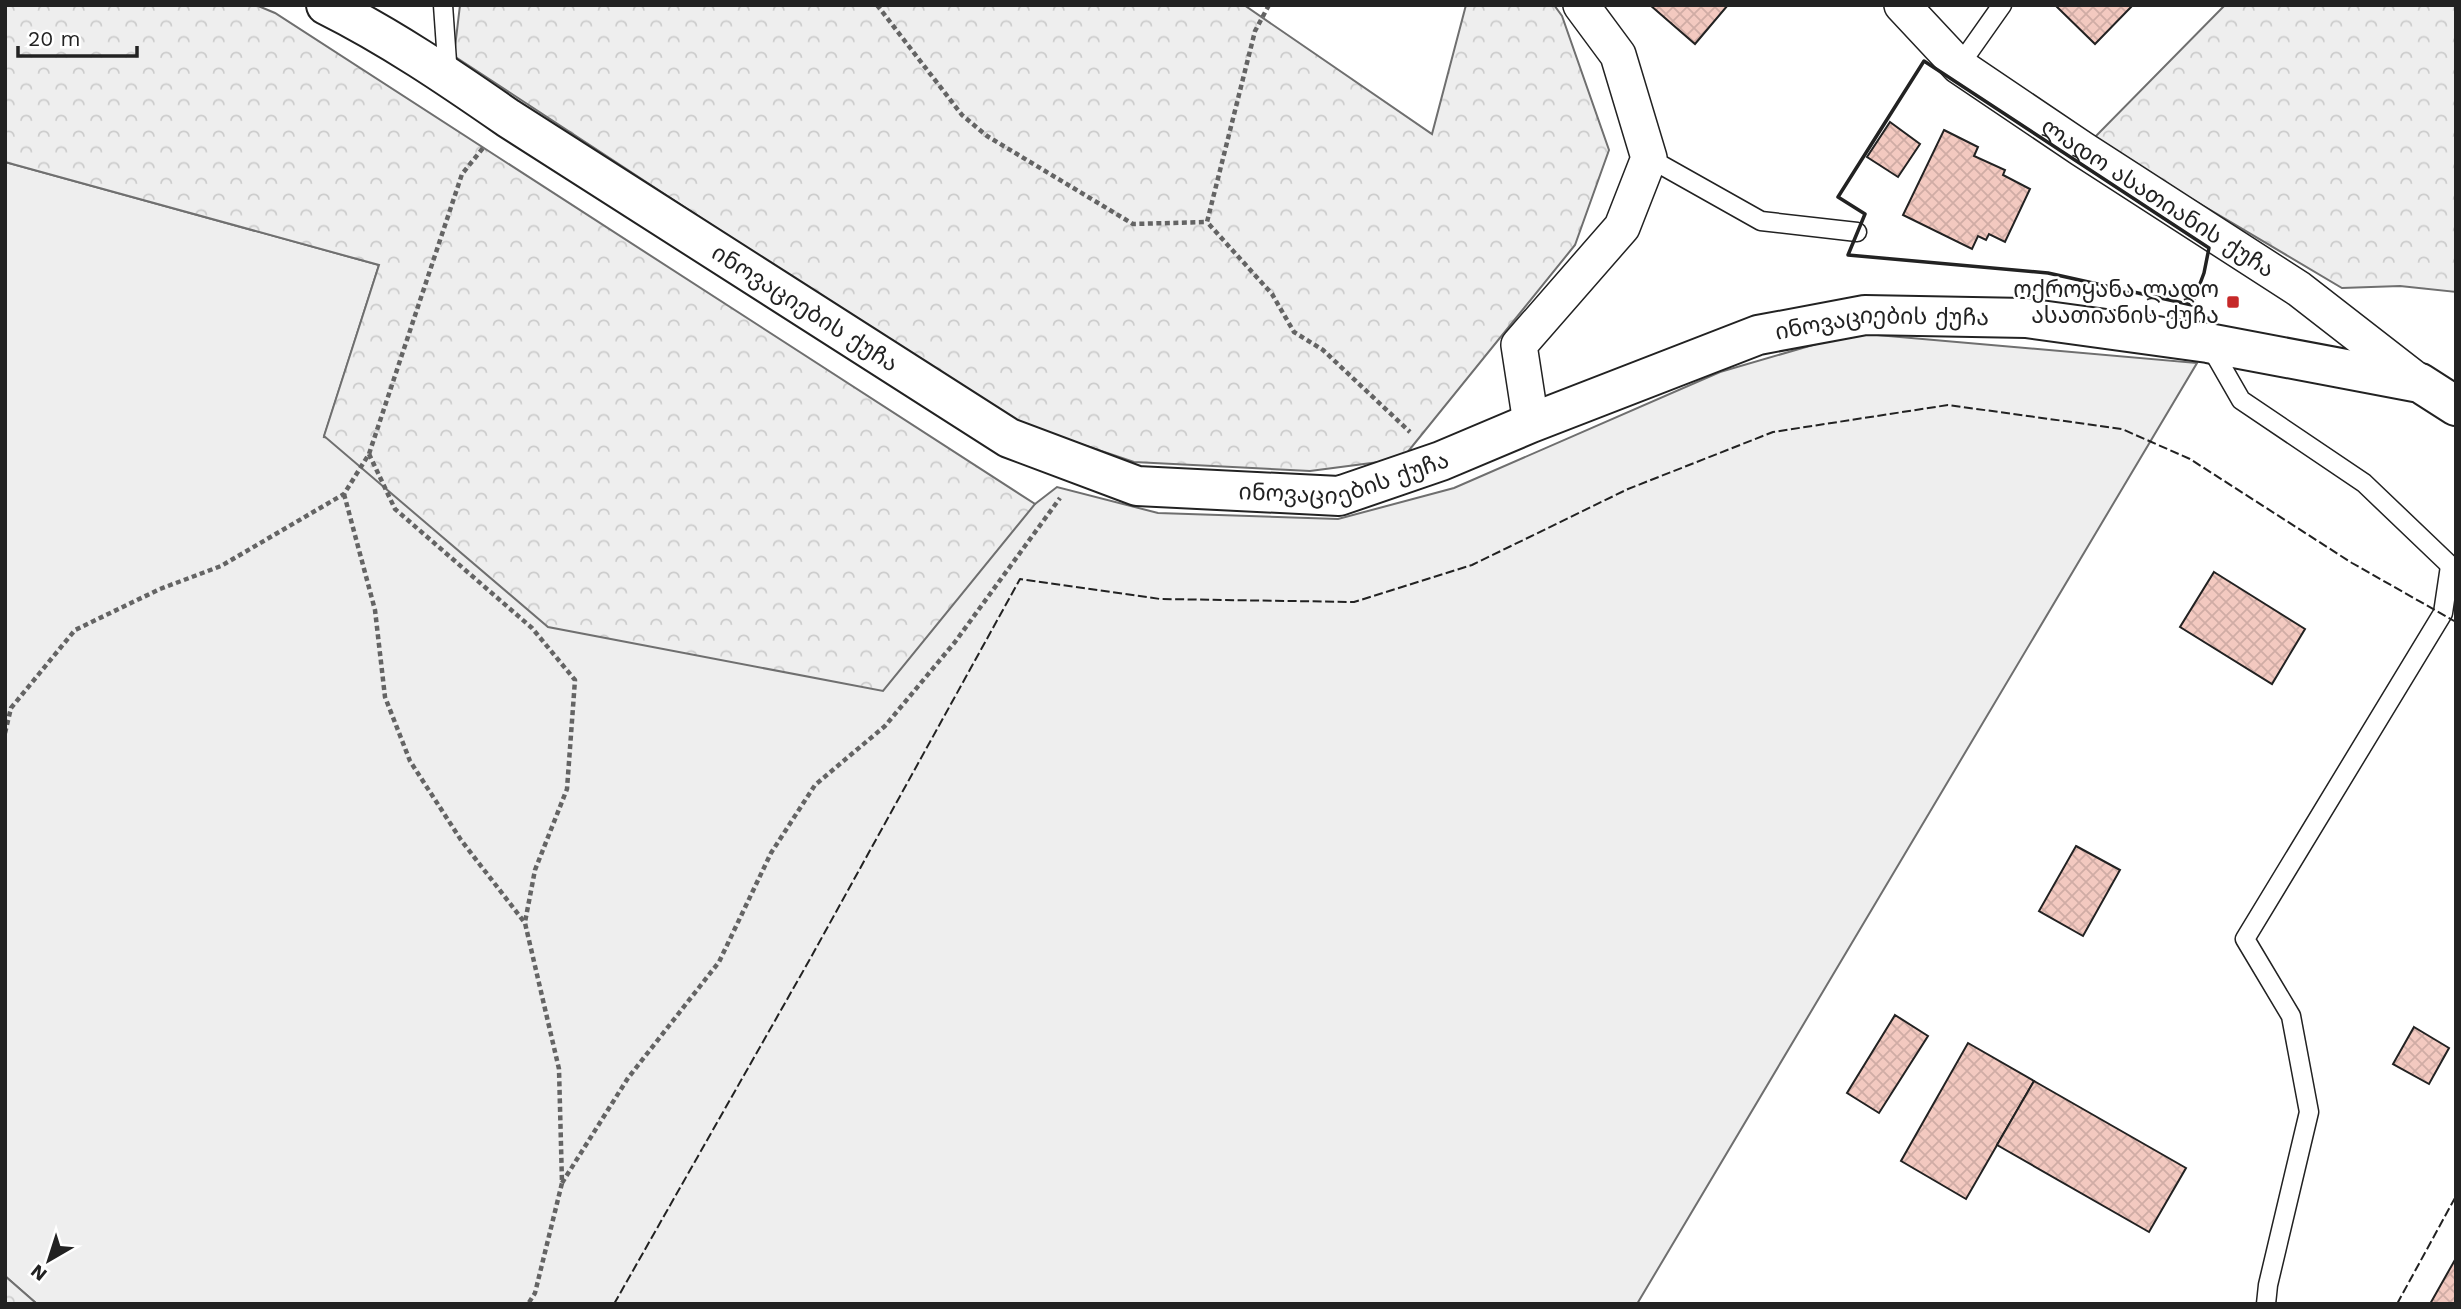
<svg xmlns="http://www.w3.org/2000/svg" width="2461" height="1309" font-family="'Work Sans','Noto Sans Georgian',sans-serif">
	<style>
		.green { fill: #eee; stroke: #6f6f6f; stroke-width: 2 }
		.forest { fill: url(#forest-crowns); stroke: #6f6f6f; stroke-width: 2 }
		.building { fill: url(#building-cross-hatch); stroke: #222; stroke-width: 2 }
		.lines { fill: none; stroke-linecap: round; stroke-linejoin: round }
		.lane-casing { stroke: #222; stroke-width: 21 }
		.street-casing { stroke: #222; stroke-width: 38 }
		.secondary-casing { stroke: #222; stroke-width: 42 }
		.path { stroke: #646464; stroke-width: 4.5; stroke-dasharray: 5 3.5; stroke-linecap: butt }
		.lane { stroke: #fff; stroke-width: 18 }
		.street { stroke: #fff; stroke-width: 35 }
		.secondary { stroke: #fff; stroke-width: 38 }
		.fence { stroke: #222; stroke-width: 2; stroke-dasharray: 9 3.5; stroke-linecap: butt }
		.wall { stroke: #222; stroke-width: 3.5 }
		.poi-dot { fill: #c62828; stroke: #fff; stroke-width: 2.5 }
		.labels { text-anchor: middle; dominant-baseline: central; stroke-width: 5; stroke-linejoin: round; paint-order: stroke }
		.street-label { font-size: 23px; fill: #222; stroke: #fff }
		.poi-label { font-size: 23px; fill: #222; stroke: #fff; text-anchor: end }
	</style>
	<defs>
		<pattern id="forest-crowns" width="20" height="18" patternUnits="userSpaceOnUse" patternTransform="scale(1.75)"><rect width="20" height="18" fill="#eee"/><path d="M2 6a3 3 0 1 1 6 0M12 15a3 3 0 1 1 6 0" fill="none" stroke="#ccc"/></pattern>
		<pattern id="building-cross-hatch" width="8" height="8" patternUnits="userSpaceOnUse" patternTransform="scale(1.75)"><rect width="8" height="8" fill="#f3c9c0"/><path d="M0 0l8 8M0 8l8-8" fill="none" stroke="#d0aca5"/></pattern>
	</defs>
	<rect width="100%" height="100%" fill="#fff"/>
	<polygon class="green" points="5,162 379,265 324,437 1035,504 1057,487 1158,513 1338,519 1454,488 1720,372 1854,333 2197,363 1637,1304 37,1304 5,1276"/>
	<g class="forest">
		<polygon points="5,5 256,5 275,13 1035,504 883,691 548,627 324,436 379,265 5,162"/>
		<polygon points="460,5 1244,5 1432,134 1466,5 1554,5 1562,16 1609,150 1575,245 1402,459 1310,471 1134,462 1009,420 454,56"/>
		<polygon points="2225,5 2456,5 2456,292 2400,286 2342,288 2092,140"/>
		<polygon points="5,1276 37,1304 5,1304"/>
	</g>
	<g class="building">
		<polygon points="1650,5 1728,5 1695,44"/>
		<polygon points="2055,5 2133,5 2095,44"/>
		<polygon points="1890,122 1920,144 1898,177 1867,157"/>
		<polygon points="1944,130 1978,147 1974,156 2005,170 2003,175 2030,189 2005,242 1989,234 1986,240 1978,236 1972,249 1903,215"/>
		<polygon points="2214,572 2305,629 2272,684 2180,627"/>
		<polygon points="2076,846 2120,870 2083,936 2039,911"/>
		<polygon points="1895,1015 1928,1036 1879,1113 1847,1093"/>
		<polygon points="2414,1027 2449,1048 2429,1084 2393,1064"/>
		<polygon points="1968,1043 2034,1081 1966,1199 1901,1161"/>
		<polygon points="2034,1081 2186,1168 2149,1232 1997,1145"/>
		<polygon points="2456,1258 2456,1304 2430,1304"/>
	</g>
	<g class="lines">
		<defs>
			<g id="lane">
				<polyline points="443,5 448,76"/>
				<polyline points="1959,66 2002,5"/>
				<polyline points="1649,158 1761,221 1857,232"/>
				<polyline points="2210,346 2241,400 2364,483 2456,571"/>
				<polyline points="2266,1304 2268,1285 2309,1112 2291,1016 2245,939 2443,613 2450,566"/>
			</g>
			<g id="street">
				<path id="s1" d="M1902,5L1959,66L2082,149L2299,289L2420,383"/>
				<polyline points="1531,423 1519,345 1622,227 1649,158 1618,55 1581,5"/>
			</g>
			<g id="secondary">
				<path id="s2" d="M326,5C390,37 449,77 508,118L1009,438L1137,486L1339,496L1441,461L1531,423L1758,335L1865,315L2026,318L2208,343L2420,383L2456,406"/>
			</g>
		</defs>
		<use href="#lane" class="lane-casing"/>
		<use href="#street" class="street-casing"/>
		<use href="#secondary" class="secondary-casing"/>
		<g class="path">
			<polyline points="877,5 962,115 987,136 1133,224 1207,222"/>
			<polyline points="1269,5 1255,31 1207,222 1272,294 1294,332 1323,350 1410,432"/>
			<polyline points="369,454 395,509 532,628 575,680 567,789 535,870 525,922"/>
			<polyline points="344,494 375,610 385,697 410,761 461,840 525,923 559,1069 562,1183 535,1293 528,1304"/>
			<polyline points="5,733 11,708 75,630 160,589 221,566 344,494 369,454 462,174 483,148"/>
			<polyline points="562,1183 628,1078 719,962 771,853 815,785 885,726 955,642 1060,498"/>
		</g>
		<use href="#lane" class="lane"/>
		<use href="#street" class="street"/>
		<use href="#secondary" class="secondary"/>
		<g class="fence">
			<polyline points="614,1304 810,959 1020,579 1160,599 1354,602 1472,565 1628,489 1773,432 1948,405 2122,429 2190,459 2352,563 2456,622"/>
			<polyline points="2397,1304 2456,1196"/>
		</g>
		<polygon class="wall" points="1924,61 2209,248 2204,273 2192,305 2048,273 1848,255 1865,214 1838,197"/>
	</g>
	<rect class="poi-dot" x="2226" y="295" width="14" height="14" rx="3.5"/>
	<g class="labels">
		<g class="street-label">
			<text stroke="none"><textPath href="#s1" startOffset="322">ლადო ასათიანის ქუჩა</textPath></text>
			<text stroke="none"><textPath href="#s2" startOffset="567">ინოვაციების ქუჩა</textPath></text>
			<text stroke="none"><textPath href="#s2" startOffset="1722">ინოვაციების ქუჩა</textPath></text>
			<text stroke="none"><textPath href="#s2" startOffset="1155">ინოვაციების ქუჩა</textPath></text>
		</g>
		<g class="poi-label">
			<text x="2219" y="289">ოქროყანა ლადო<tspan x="2219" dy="26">ასათიანის ქუჩა</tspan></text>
		</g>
	</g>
	<rect width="2461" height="1309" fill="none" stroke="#222222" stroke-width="14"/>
	<g transform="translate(49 1260) rotate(219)" stroke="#ffffff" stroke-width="5" paint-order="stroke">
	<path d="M0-5L12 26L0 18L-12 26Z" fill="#222222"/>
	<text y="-10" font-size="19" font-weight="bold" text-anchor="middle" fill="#222222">N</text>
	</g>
	<path d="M18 46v10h119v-10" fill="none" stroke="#222222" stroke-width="3.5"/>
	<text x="28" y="46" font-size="21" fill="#222222" stroke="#ffffff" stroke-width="5" paint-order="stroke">20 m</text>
</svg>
